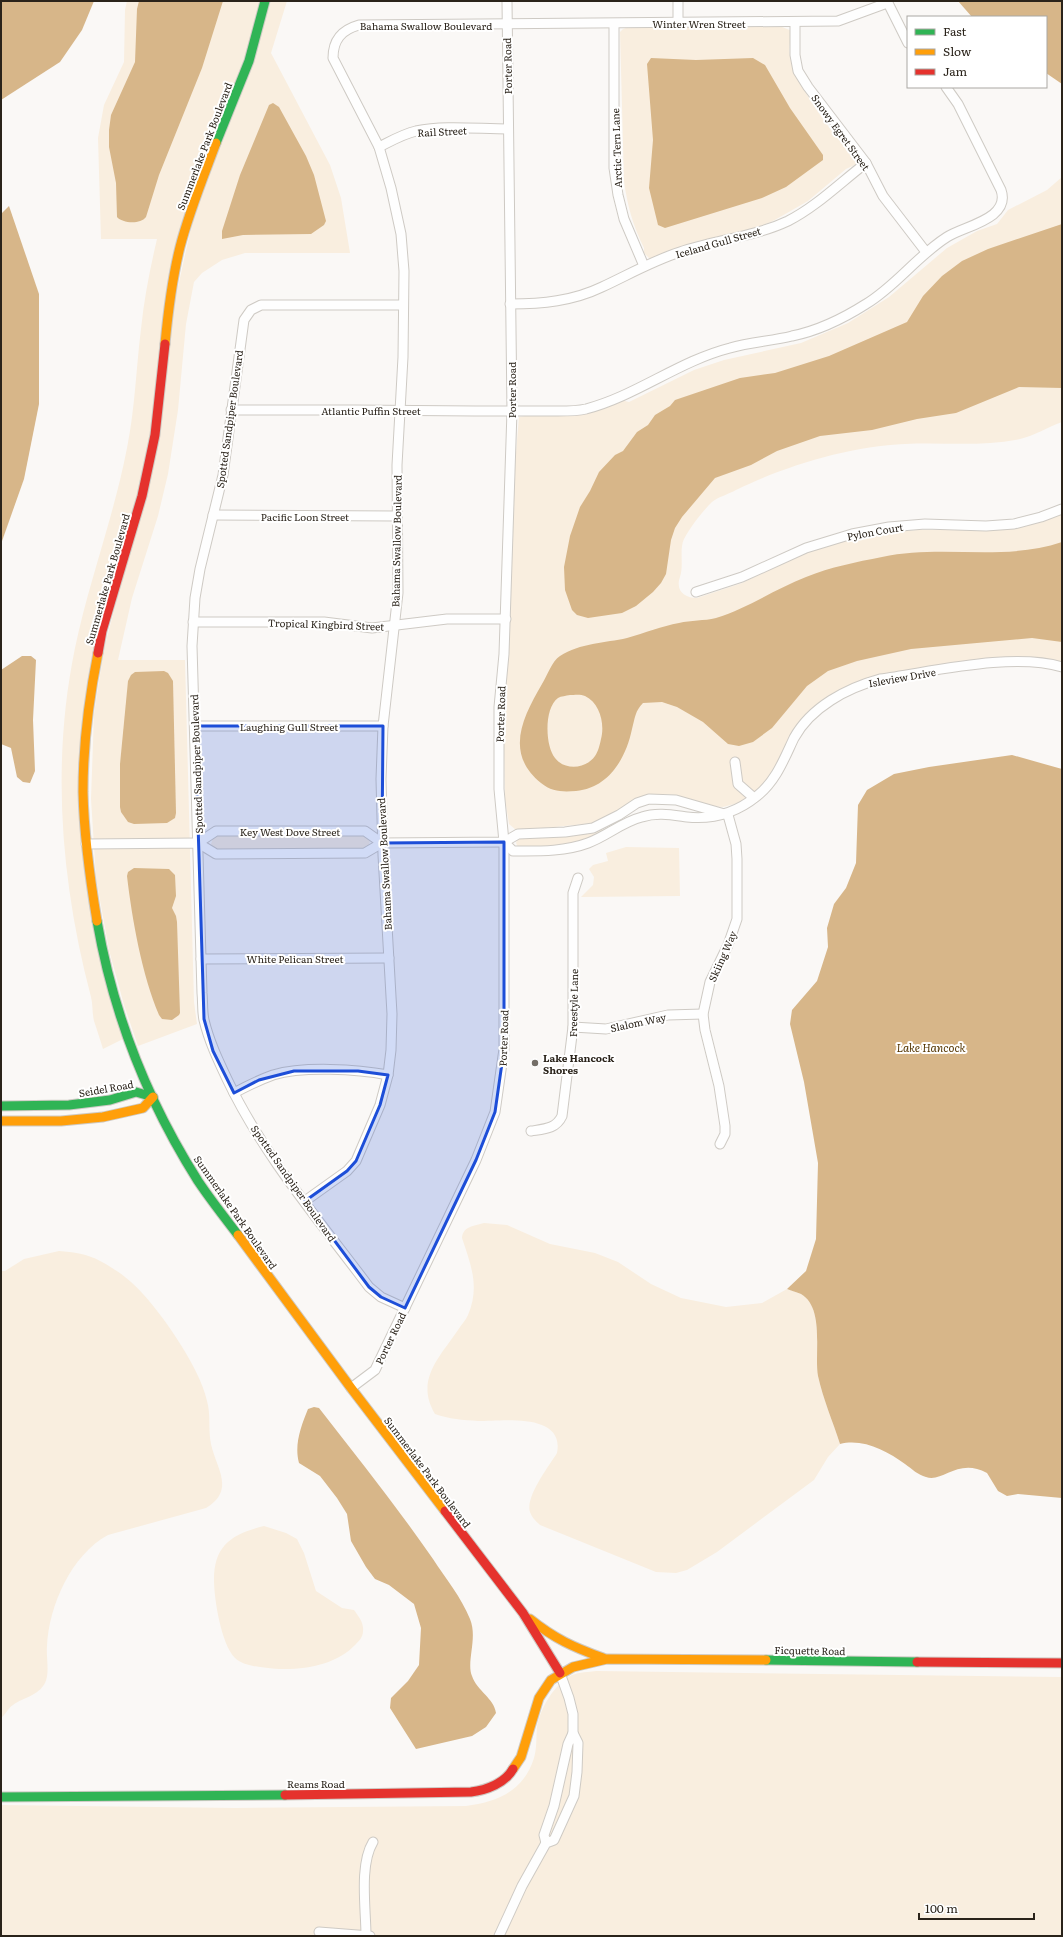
<svg xmlns="http://www.w3.org/2000/svg" width="1063" height="1937" font-family="Literata,serif">
	<style>
		.green { fill: #f9eedf }
		.water { fill: #d7b689; fill-rule: evenodd }
		.lines { fill: none; stroke-linecap: round; stroke-linejoin: round }
		.street-casing { stroke: #cecac4; stroke-width: 11 }
		.fast-casing { stroke: #cecac4; stroke-width: 11 }
		.slow-casing { stroke: #cecac4; stroke-width: 11 }
		.jam-casing { stroke: #cecac4; stroke-width: 11 }
		.street { stroke: #fefefe; stroke-width: 9 }
		.fast { stroke: #30b455; stroke-width: 9 }
		.slow { stroke: #ff9f0a; stroke-width: 9 }
		.jam { stroke: #e5322d; stroke-width: 9 }
		.marked { fill: #1d4ed8; fill-opacity: 0.2; stroke: #1d4ed8; stroke-width: 3; stroke-linejoin: round }
		.poi-dot { fill: #736e67; stroke: #fff; stroke-width: 1.5 }
		.labels { text-anchor: middle; dominant-baseline: central; stroke-width: 4; stroke-linejoin: round; paint-order: stroke }
		.street-label { font-size: 10px; fill: #2a231a; stroke: #fff }
		.poi-label { font-size: 10px; font-weight: bold; fill: #2a231a; stroke: #fff; text-anchor: start }
		.water-label { font-size: 11px; font-style: italic; fill: #543500; stroke: #fff }
	</style>
	<rect width="100%" height="100%" fill="#faf8f6"/>
	<g class="green">
		<path d="M127,1H265L180,247L155,435L94,673L86,844L127,1037L103,1049C100,1039 97,1030 94,1021C92,1013 93,1005 91,997C61,883 51,764 75,648C89,581 114,516 127,448C135,409 136,369 141,329C144,299 150,269 157,239H101L98,138L104,105L124,62L125,10Z"/>
		<polygon points="271,1 287,1 271,53 330,165 341,198 350,253 245,253 222,260 202,273 194,282 186,324 178,410 168,474 158,516 132,598 118,660 185,660 194,1002 197,1024 138,1046 124,1005 109,950 96,878 91,799 94,714 104,649 123,576 172,314 193,219"/>
		<path d="M768,26L782,27L792,31C791,40 788,47 790,56C794,81 828,128 846,148C850,152 855,153 858,158L857,164L846,169L808,201L773,221L748,231L698,241L650,259L644,253V248C633,226 627,204 624,181L620,32L623,29L629,27Z"/>
		<path d="M1062,177V422C1048,427 1034,436 1020,439C982,447 943,442 905,444C850,446 785,466 736,490C729,494 718,497 712,502C702,512 691,526 684,539C679,549 684,566 680,577C675,591 685,598 697,598L742,583L803,554L827,545L871,534L917,530H997L1037,523L1062,514V664L1036,658L1000,660L918,670L829,697L767,781L755,793L738,803L723,807L711,806L676,795L664,794L646,796L637,799L611,816L595,823L524,830H516L509,824L505,799L503,700L510,625L513,488L519,417L621,400L629,402L694,370L724,360L801,343L848,323L889,297L947,248L977,231L997,224L1008,210L1047,190Z"/>
		<path d="M601,828L603,831C574,847 551,847 518,847L516,843L518,838Z"/>
		<polygon points="363,833 370,840 369,846 362,849 221,850 214,848 211,844 214,835"/>
		<polygon points="626,847 679,848 680,896 581,897 593,885 594,877 589,869 593,865 608,861 606,853"/>
		<path d="M484,1223L507,1225L550,1244L595,1253L618,1262L651,1284L681,1298L726,1307L762,1303L787,1289C791,1291 797,1292 801,1294C825,1308 814,1354 818,1376C823,1399 833,1422 840,1444L828,1457L814,1480L717,1552L687,1570L676,1573L656,1572L540,1525C536,1521 532,1518 530,1512C525,1497 549,1466 557,1453C565,1412 502,1421 478,1421C463,1420 449,1419 435,1414C415,1380 439,1358 458,1330C461,1325 466,1320 468,1315C480,1287 471,1265 462,1238C463,1226 474,1226 484,1223Z"/>
		<path d="M59,1251C73,1252 88,1254 100,1261C110,1266 122,1274 131,1282C157,1305 200,1367 207,1401C211,1415 208,1429 211,1444C216,1468 236,1490 206,1508L108,1535C71,1555 49,1606 47,1646C46,1657 50,1673 45,1683C38,1696 24,1697 13,1705C8,1708 6,1714 1,1718V1271H5L24,1259Z"/>
		<path d="M264,1526L286,1533L297,1539L304,1553L316,1591L342,1608L354,1610C359,1617 364,1623 363,1631C363,1637 359,1641 356,1644C333,1669 291,1672 260,1667C252,1666 241,1664 235,1658C221,1644 214,1598 214,1580C214,1544 233,1534 264,1526Z"/>
		<path d="M596,1671L1062,1677V1936H1V1805L235,1808L466,1806C497,1802 524,1791 534,1758C537,1748 536,1738 537,1727C540,1709 554,1684 572,1675C580,1672 588,1672 596,1671Z"/>
	</g>
	<g class="water">
		<polygon points="1,1 94,1 82,30 60,62 1,100"/>
		<path d="M139,1H223L202,68L159,175L146,217C140,225 122,223 117,217L116,183L109,147V130L111,115L135,62L137,9Z"/>
		<polygon points="958,1 1062,1 1062,84 1046,73 1046,17 972,17"/>
		<polygon points="651,58 696,60 753,58 765,65 790,108 823,155 823,160 786,187 762,198 665,228 658,225 649,188 653,140 647,64"/>
		<polygon points="273,103 279,107 306,156 314,175 326,221 324,225 311,234 243,235 222,239 222,231 240,175 269,105"/>
		<polygon points="9,206 39,294 39,404 24,479 1,544 1,214"/>
		<polygon points="1062,224 1062,388 1019,387 956,413 917,419 872,430 820,436 777,451 751,465 715,478 682,517 675,528 671,540 666,574 661,583 653,592 636,606 622,613 588,618 577,615 572,610 565,590 564,567 570,536 580,507 590,491 599,472 615,455 623,451 637,432 648,425 655,415 670,406 675,400 740,378 775,373 829,356 907,322 923,296 942,276 962,261 988,249"/>
		<path d="M1062,542V642L1032,638L911,649L857,661L828,671L807,686L772,728L753,742L739,746L728,744L703,722L677,707L662,702L643,703C635,711 635,718 632,729C626,758 609,788 576,791C563,792 552,792 541,783C504,753 523,717 542,684C547,676 552,661 560,656C580,643 605,643 627,638C645,633 662,626 679,623C691,620 704,621 716,618C748,608 775,589 806,577C831,567 856,562 882,557C942,544 1003,562 1062,542ZM570,695C574,695 581,694 585,696C600,703 605,724 601,739C600,744 598,752 595,756C586,769 565,771 555,758C545,746 544,708 558,698C561,696 566,696 570,695Z"/>
		<polygon points="22,656 31,656 36,660 33,720 35,771 30,783 23,782 17,777 11,748 1,744 1,670"/>
		<polygon points="164,671 168,673 173,681 176,813 175,818 167,823 134,824 128,822 121,812 120,807 120,764 128,681 131,675 135,672"/>
		<path d="M1012,755L1062,769V1498L1018,1494L1007,1496L998,1491L987,1473C958,1457 943,1483 926,1477C918,1475 912,1469 905,1464C887,1451 863,1438 840,1444C833,1422 823,1399 818,1376C814,1354 825,1308 801,1294C797,1292 791,1291 787,1289L806,1271L816,1239L818,1163L804,1082L790,1024L792,1010L817,981L828,947L827,928L834,904L846,888L856,863L858,805L867,790L894,774L929,767Z"/>
		<path d="M134,868L169,869L175,875L176,896L172,908L176,916L177,922L180,1013L179,1015L172,1020L162,1019L159,1015C142,975 132,919 127,876L128,872Z"/>
		<path d="M314,1407L319,1408C358,1458 397,1507 433,1559C446,1579 461,1597 470,1619C478,1638 466,1662 472,1676C477,1691 494,1698 496,1713L486,1727L472,1736L416,1749L390,1708L391,1698L408,1681L419,1665L421,1628L414,1604L389,1585L375,1579L366,1567L351,1541L347,1514L337,1498L320,1476L299,1463C294,1445 301,1426 308,1409Z"/>
	</g>
	<g class="lines">
		<defs>
			<g id="street">
				<polyline points="678,1 678,23"/>
				<polyline points="887,1 908,43"/>
				<polyline points="795,23 795,55 798,71 808,87 866,163 883,196 926,252"/>
				<polyline points="614,24 614,168 618,195 624,219 644,266"/>
				<path d="M379,147C391,141 403,134 416,131C445,125 478,129 508,129"/>
				<path d="M510,304C542,304 573,301 602,287C628,275 652,261 680,252C715,240 754,237 788,221C816,207 841,182 866,163"/>
				<path d="M403,305H261L251,310L244,320L223,475L200,569L195,598L192,646L202,993C203,1002 202,1011 204,1020C209,1041 218,1060 227,1079C263,1155 319,1220 369,1287L381,1297L405,1308"/>
				<path d="M231,410C313,410 394,410 476,411C499,411 521,411 544,411C558,411 573,412 586,409C636,396 679,361 730,348C750,342 772,341 792,336C817,331 844,318 866,304C896,286 917,256 947,237C964,226 1011,219 1001,190L958,104L946,87"/>
				<polyline points="213,515 397,516"/>
				<polyline points="696,592 742,577 806,548 852,534 889,527 925,524 986,526 1014,524 1041,517 1062,509"/>
				<polyline points="193,622 324,622 372,628 447,619 506,619"/>
				<polyline points="195,726 383,726"/>
				<polyline points="735,762 738,784 754,798"/>
				<path d="M504,842L513,851C537,851 564,852 588,843C607,836 622,822 642,817C657,812 672,815 687,817C714,820 736,813 757,796C776,781 784,759 794,738C811,707 847,688 880,679C932,672 1012,652 1062,667"/>
				<polyline points="198,843 216,831 365,831 382,843"/>
				<polyline points="86,844 198,843 216,854 365,853 382,843 504,842 518,834 565,832 593,828 619,815 637,803 649,799 676,800 728,815"/>
				<polyline points="201,959 389,958"/>
				<polyline points="573,1027 606,1029 668,1015 703,1014"/>
				<path d="M234,1093C247,1086 259,1080 273,1075C303,1066 357,1069 388,1075"/>
				<path d="M531,1131C544,1129 556,1129 562,1116L573,1027V893L578,878"/>
				<polyline points="720,1144 725,1134 725,1126 719,1086 705,1030 703,1014 710,982 728,945 737,919 737,859 736,844 728,815"/>
				<path d="M305,1201L347,1171L356,1161L380,1105L388,1075L391,1050L392,1014L383,855L381,779L383,726L398,593L397,465L403,357L404,271L401,234L391,188L379,147L333,58C333,40 341,30 359,25L838,21L887,3"/>
				<polyline points="351,1388 375,1370 476,1160 495,1112 504,1049 504,842 499,789 499,707 504,654 512,411 507,1"/>
				<polyline points="546,1843 544,1835 554,1806 568,1744 573,1733"/>
				<polyline points="319,1932 370,1936"/>
				<path d="M366,1936C366,1909 359,1865 373,1842"/>
				<polyline points="499,1936 522,1886 546,1843 554,1840 574,1796 577,1772 578,1743 573,1733 573,1714 569,1698 560,1673"/>
			</g>
			<g id="fast">
				<polyline points="216,143 249,61 265,1"/>
				<path d="M97,921C113,1013 148,1102 198,1181C210,1199 224,1217 238,1235"/>
				<polyline points="1,1106 69,1105 110,1100 136,1092 153,1097"/>
				<polyline points="766,1660 917,1662"/>
				<polyline points="1,1797 285,1795"/>
			</g>
			<g id="slow">
				<path d="M165,344C168,312 172,279 180,247C189,212 203,178 216,143"/>
				<path d="M97,921C90,879 84,835 83,792C83,746 89,698 98,653"/>
				<polyline points="1,1121 61,1121 103,1117 143,1108 153,1097"/>
				<polyline points="238,1235 351,1388 445,1511"/>
				<path d="M530,1619C555,1639 573,1647 603,1658"/>
				<polyline points="513,1769 521,1757 539,1698 551,1680 573,1667 607,1659 766,1660"/>
			</g>
			<g id="jam">
				<polyline points="98,653 102,631 142,496 155,435 165,344"/>
				<polyline points="445,1511 523,1613 560,1673"/>
				<polyline points="917,1662 1062,1663"/>
				<path d="M285,1795L471,1792C487,1790 505,1783 513,1769"/>
			</g>
		</defs>
		<use href="#street" class="street-casing"/>
		<use href="#fast" class="fast-casing"/>
		<use href="#slow" class="slow-casing"/>
		<use href="#jam" class="jam-casing"/>
		<use href="#street" class="street"/>
		<use href="#fast" class="fast"/>
		<use href="#slow" class="slow"/>
		<use href="#jam" class="jam"/>
	</g>
	<path class="marked" d="M195,726H383L382,843L504,842V1049L495,1112L476,1160L405,1308L381,1297L369,1287L305,1201L347,1171L356,1161L380,1105L388,1075L358,1071H294L259,1080L234,1093L213,1051L204,1019Z"/>
	<circle class="poi-dot" cx="535" cy="1063" r="4"/>
	<g class="labels">
		<g class="street-label">
			<text x="699" y="23">Winter Wren Street</text>
			<text x="426" y="25">Bahama Swallow Boulevard</text>
			<text transform="translate(507 66) rotate(-91)">Porter Road</text>
			<text transform="translate(442 131) rotate(-3)">Rail Street</text>
			<text transform="translate(841 132) rotate(54)">Snowy Egret Street</text>
			<text transform="translate(204 146) rotate(-69)">Summerlake Park Boulevard</text>
			<text transform="translate(616 148) rotate(-92)">Arctic Tern Lane</text>
			<text transform="translate(718 242) rotate(-16)">Iceland Gull Street</text>
			<text transform="translate(511 390) rotate(-90)">Porter Road</text>
			<text x="371" y="410">Atlantic Puffin Street</text>
			<text transform="translate(229 419) rotate(-82)">Spotted Sandpiper Boulevard</text>
			<text x="305" y="516">Pacific Loon Street</text>
			<text transform="translate(875 531) rotate(-10)">Pylon Court</text>
			<text transform="translate(396 541) rotate(-89)">Bahama Swallow Boulevard</text>
			<text transform="translate(107 579) rotate(-74)">Summerlake Park Boulevard</text>
			<text transform="translate(326 624) rotate(2)">Tropical Kingbird Street</text>
			<text transform="translate(902 677) rotate(-10)">Isleview Drive</text>
			<text transform="translate(500 714) rotate(-88)">Porter Road</text>
			<text x="289" y="726">Laughing Gull Street</text>
			<text transform="translate(196 764) rotate(-92)">Spotted Sandpiper Boulevard</text>
			<text x="290" y="831">Key West Dove Street</text>
			<text transform="translate(384 864) rotate(-93)">Bahama Swallow Boulevard</text>
			<text transform="translate(722 956) rotate(-66)">Skiing Way</text>
			<text x="295" y="958">White Pelican Street</text>
			<text transform="translate(573 1003) rotate(-89)">Freestyle Lane</text>
			<text transform="translate(638 1022) rotate(-12)">Slalom Way</text>
			<text transform="translate(503 1038) rotate(-88)">Porter Road</text>
			<text transform="translate(106 1088) rotate(-10)">Seidel Road</text>
			<text transform="translate(294 1183) rotate(55)">Spotted Sandpiper Boulevard</text>
			<text transform="translate(236 1212) rotate(55)">Summerlake Park Boulevard</text>
			<text transform="translate(390 1338) rotate(-64)">Porter Road</text>
			<text transform="translate(428 1472) rotate(53)">Summerlake Park Boulevard</text>
			<text transform="translate(810 1650) rotate(1)">Ficquette Road</text>
			<text x="316" y="1783">Reams Road</text>
		</g>
		<g class="poi-label">
			<text x="543" y="1057">Lake Hancock<tspan x="543" dy="12">Shores</tspan></text>
		</g>
		<g class="water-label">
			<text x="931" y="1047">Lake Hancock</text>
		</g>
	</g>
	<rect width="1063" height="1937" fill="none" stroke="#2a231a" stroke-width="4"/>
	<rect x="907" y="16" width="140" height="72" fill="#ffffff" stroke="#aaa7a3"/>
	<rect x="915" y="29" width="20" height="6" fill="#30b455" stroke="#aaa7a3"/>
	<text x="943" y="36" font-size="12" fill="#2a231a">Fast</text>
	<rect x="915" y="49" width="20" height="6" fill="#ff9f0a" stroke="#aaa7a3"/>
	<text x="943" y="56" font-size="12" fill="#2a231a">Slow</text>
	<rect x="915" y="69" width="20" height="6" fill="#e5322d" stroke="#aaa7a3"/>
	<text x="943" y="76" font-size="12" fill="#2a231a">Jam</text>
	<path d="M919 1913v6h115v-6" fill="none" stroke="#2a231a" stroke-width="2"/>
	<text x="925" y="1913" font-size="12" fill="#2a231a" stroke="#ffffff" stroke-width="3" paint-order="stroke">100 m</text>
</svg>
